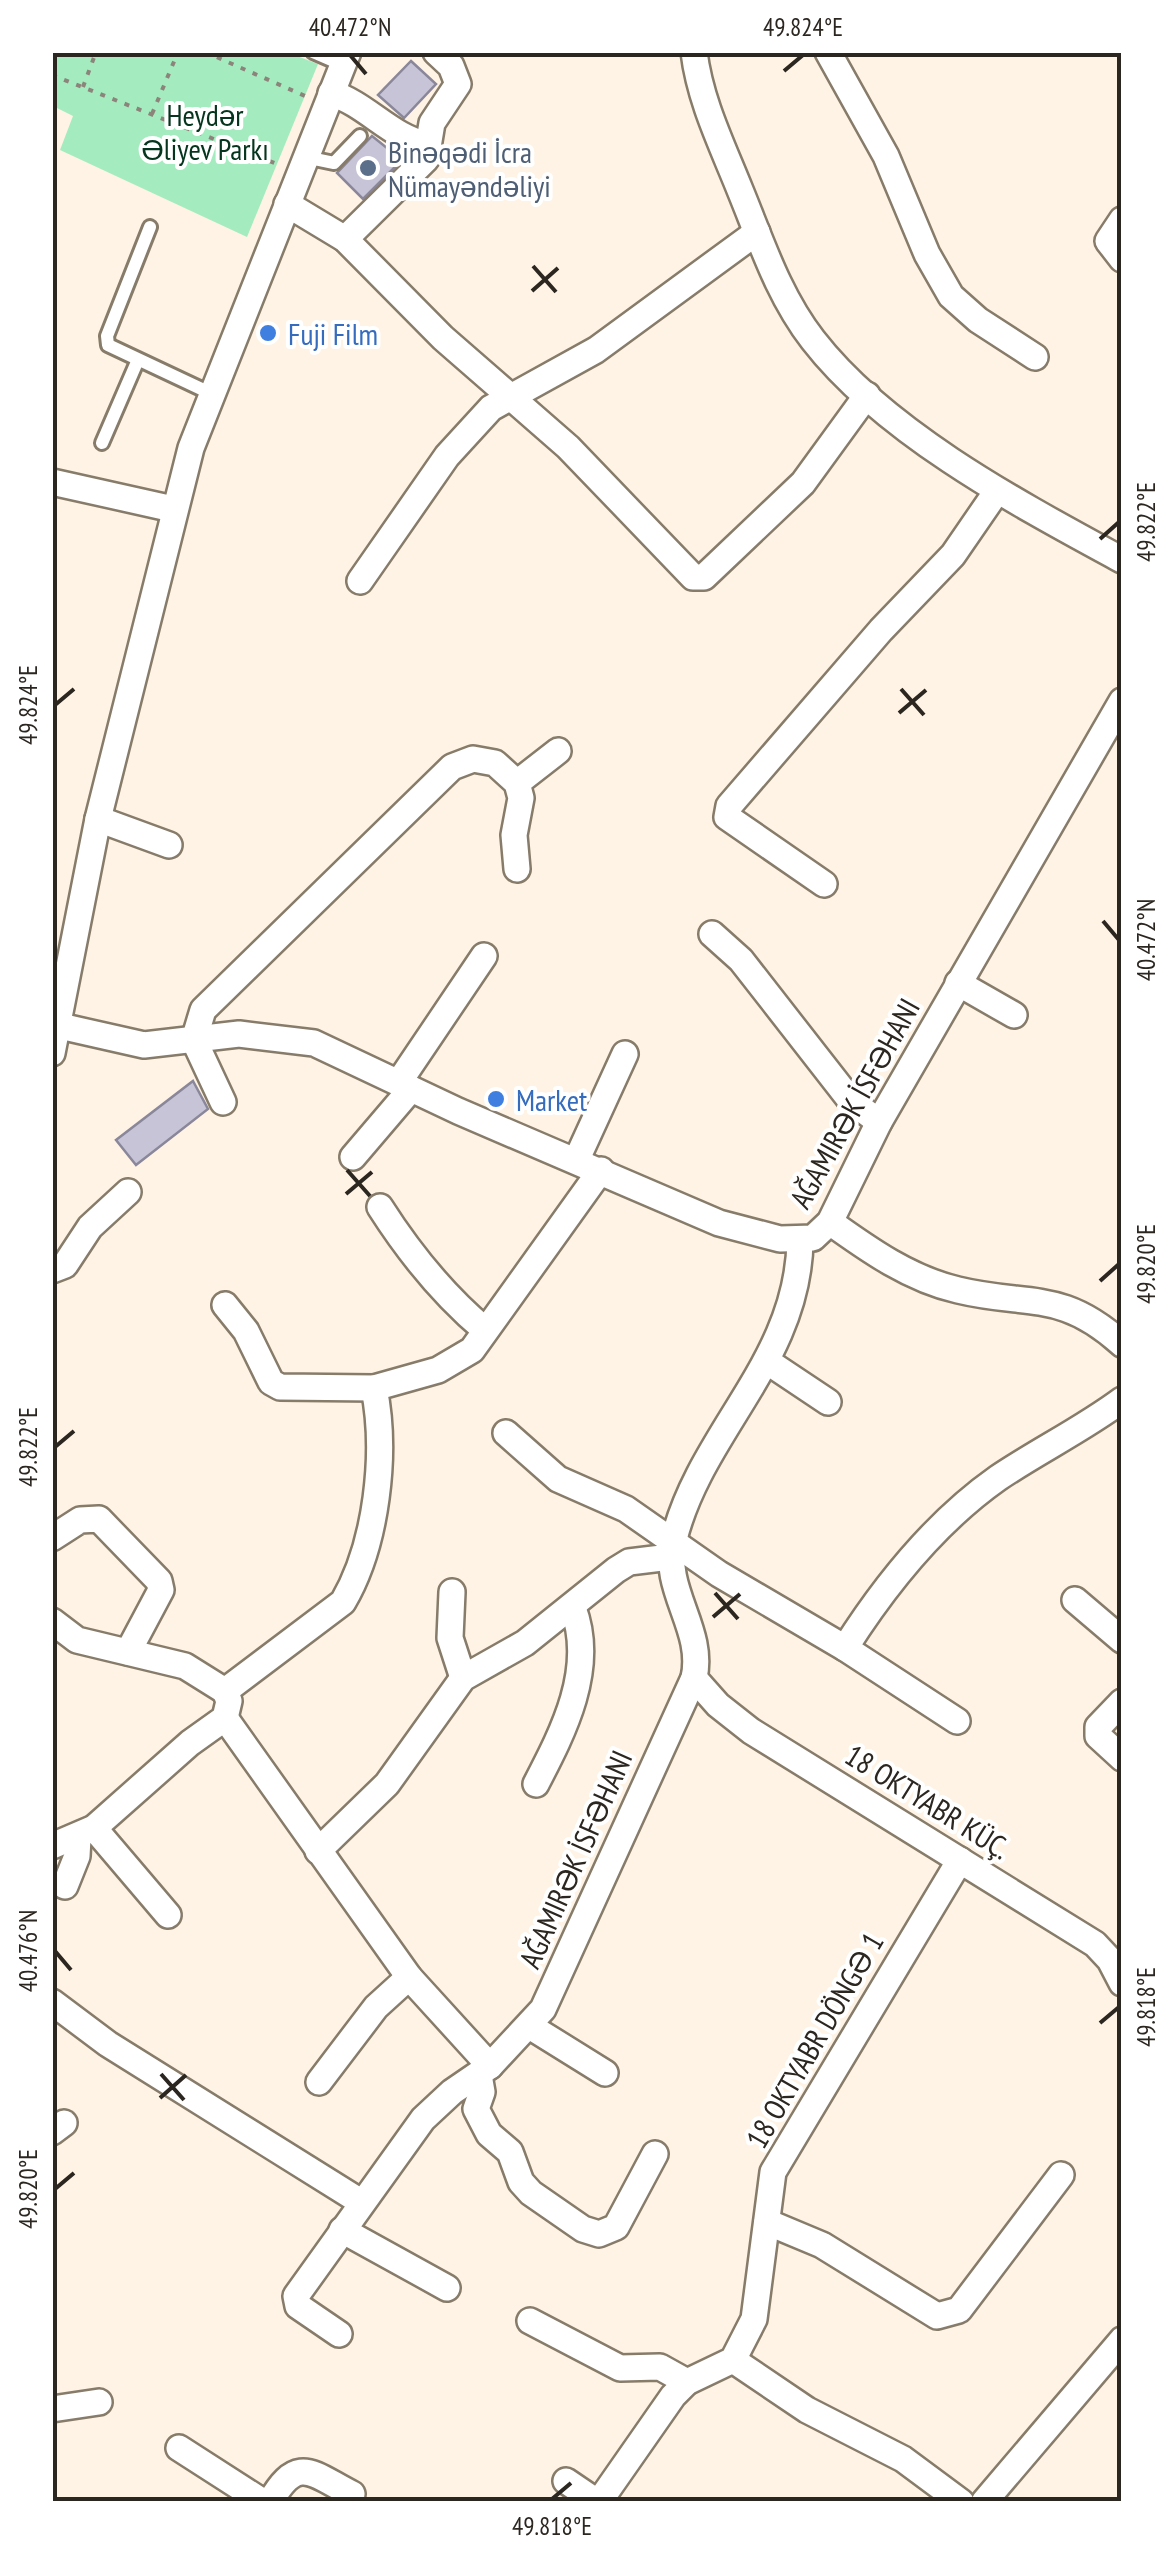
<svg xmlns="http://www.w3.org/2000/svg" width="1174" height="2554" font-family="'PT Sans Narrow',sans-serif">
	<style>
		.green { fill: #a4ecc0 }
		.building { fill: #c7c4d8; stroke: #8a879a; stroke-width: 2.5 }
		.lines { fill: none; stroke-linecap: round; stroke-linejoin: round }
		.lane-casing { stroke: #877b6a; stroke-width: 18 }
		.street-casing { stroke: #877b6a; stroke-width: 30 }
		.path { stroke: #8c847a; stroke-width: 4; stroke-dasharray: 5 8; stroke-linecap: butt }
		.lane { stroke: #fff; stroke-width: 12 }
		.street { stroke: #fff; stroke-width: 25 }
		.ticks { fill: none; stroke: #2b2620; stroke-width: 4 }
		.service-dot { fill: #5c6f8a; stroke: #fff; stroke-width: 4 }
		.shop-dot { fill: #3f7fe0; stroke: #fff; stroke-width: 4 }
		.labels { text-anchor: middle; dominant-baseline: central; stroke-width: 8; stroke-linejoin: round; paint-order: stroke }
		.park-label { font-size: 30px; fill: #06351f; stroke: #fff }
		.service-label { font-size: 30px; fill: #4e5e75; stroke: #fff; text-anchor: start }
		.shop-label { font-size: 30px; fill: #366cbe; stroke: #fff; text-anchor: start }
		.street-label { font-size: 30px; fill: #2b2620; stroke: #fff }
		.neatline { fill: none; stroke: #2b2620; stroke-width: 4 }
		.ticks-label { font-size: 25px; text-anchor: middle; fill: #2b2620 }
	</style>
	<rect width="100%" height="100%" fill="#fef3e4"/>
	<polygon class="green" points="289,53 318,64 247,237 60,150 73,116 53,106 53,53"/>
	<g class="building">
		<polygon points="411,61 436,84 404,118 378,95"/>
		<polygon points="372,136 402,160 363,199 337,173"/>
		<polygon points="193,1081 208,1109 136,1165 116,1140"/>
	</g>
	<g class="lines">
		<defs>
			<g id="lane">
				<polyline points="313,52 343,65"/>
				<polyline points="305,157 334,163 360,136"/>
				<polyline points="150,227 107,336 108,345 210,393"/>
				<polyline points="102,443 137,362"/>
			</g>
			<g id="street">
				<path d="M694,52C700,101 722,145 740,190C761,241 778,295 813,340C885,433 1019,504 1122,560"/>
				<polyline points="828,52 886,156 927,254 951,296 978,320 1035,357"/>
				<path d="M331,93C368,105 390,137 428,145"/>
				<polyline points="287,204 345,239 443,338 568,447 693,577 704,577 803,483 867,395"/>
				<polyline points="1122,220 1108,241 1122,259"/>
				<polyline points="345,239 426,159 432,123 458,84 451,66 436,52"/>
				<polyline points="52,482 173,509"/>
				<polyline points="360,581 447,456 491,408 596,350 757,232"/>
				<polyline points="517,783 558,751"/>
				<polyline points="98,819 169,845"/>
				<polyline points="824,884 727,817 729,806 881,630 953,555 997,491"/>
				<polyline points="712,934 741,960 851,1101 879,1122"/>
				<polyline points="958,983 1014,1015"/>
				<polyline points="60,1026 144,1045 239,1034 314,1043 458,1111 719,1223 780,1239 813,1238 830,1222 879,1122 1122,701"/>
				<polyline points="52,1053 98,819 191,448 348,52"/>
				<polyline points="399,1082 484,956"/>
				<polyline points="223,1102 194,1040 203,1010 452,767 473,759 495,763 517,783 521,798 514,835 517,869"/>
				<polyline points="353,1157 411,1089"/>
				<polyline points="576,1161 625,1054"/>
				<path d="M380,1207C410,1254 442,1294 485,1330"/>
				<path d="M830,1222C869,1250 910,1279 958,1290C1028,1307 1061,1289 1122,1344"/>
				<polyline points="52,1270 65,1265 90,1227 128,1192"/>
				<polyline points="225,1305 246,1331 271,1382 280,1387 374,1388"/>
				<polyline points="768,1362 828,1402"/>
				<path d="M506,1433L558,1479L626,1509L719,1574L845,1648C885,1585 937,1521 998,1478C1038,1451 1083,1429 1122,1400"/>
				<polyline points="52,1538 80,1520 99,1519 159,1581 161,1590 128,1652"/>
				<polyline points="452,1592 450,1638 463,1678"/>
				<polyline points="1075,1600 1122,1640"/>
				<polyline points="52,1621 77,1640 185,1666 225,1691"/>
				<polyline points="845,1648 957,1721"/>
				<polyline points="694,1678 718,1705 751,1731 1095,1944 1110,1960 1122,1983"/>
				<polyline points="1122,1702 1098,1727 1098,1736 1122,1758"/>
				<polyline points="225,1718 409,1977 490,2066"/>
				<path d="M536,1784C563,1732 596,1669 573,1608"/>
				<polyline points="94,1828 168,1915"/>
				<path d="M52,1846L94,1828L190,1743L225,1718L229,1701L225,1691L343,1602C377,1544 387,1453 374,1388L438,1370L472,1350L601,1170"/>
				<polyline points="318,1851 387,1784 463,1678 525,1643 616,1570 629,1562 670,1557"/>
				<polyline points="65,1886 77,1856 78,1838"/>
				<polyline points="52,2002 108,2044 361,2202"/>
				<polyline points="531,2027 605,2073"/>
				<polyline points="479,2075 482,2092 476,2109 489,2134 510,2152 521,2182 531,2193 583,2229 599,2234 616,2227 655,2154"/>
				<polyline points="319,2082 376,2007 409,1977"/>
				<polyline points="52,2132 64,2123"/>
				<polyline points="767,2222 822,2245 937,2316 959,2310 1061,2175"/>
				<polyline points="342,2230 447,2288"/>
				<polyline points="530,2321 620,2368 660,2367 687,2382"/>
				<path d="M339,2334L298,2306L296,2296L423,2119L452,2092L490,2066L543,2009L694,1678C705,1628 661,1590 674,1539C701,1431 799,1360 800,1240"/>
				<polyline points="733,2360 807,2410 903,2459 961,2502"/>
				<polyline points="52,2409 99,2402"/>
				<polyline points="179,2448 263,2502"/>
				<polyline points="566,2481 597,2502"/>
				<path d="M270,2502C298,2454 311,2473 352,2494"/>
				<polyline points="599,2502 673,2396 687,2382 733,2360 754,2319 773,2172 960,1860"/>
				<polyline points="984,2502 1122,2340"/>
			</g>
		</defs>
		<use href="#lane" class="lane-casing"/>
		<use href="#street" class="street-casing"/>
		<g class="path">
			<polyline points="205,52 305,96"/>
			<polyline points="52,75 277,164"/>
			<polyline points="83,87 96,52"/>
			<polyline points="152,114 178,52"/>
		</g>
		<use href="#lane" class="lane"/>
		<use href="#street" class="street"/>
	</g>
	<path class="ticks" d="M350,55L366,74M784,71L803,55M533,266L556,292M532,291L558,268M1100,539L1119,522M901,689L924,715M55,705L74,689M899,713L926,690M1103,921L1119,940M347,1170L370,1196M346,1194L372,1172M1100,1281L1119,1264M55,1447L74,1431M715,1593L738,1619M713,1617L740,1594M55,1951L71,1970M1100,2023L1119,2007M161,2074L184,2100M160,2098L186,2075M55,2189L74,2173M552,2499L571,2483"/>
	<circle class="service-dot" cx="368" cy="168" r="10"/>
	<g class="shop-dot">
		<circle cx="268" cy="333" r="10"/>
		<circle cx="496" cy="1099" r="10"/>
	</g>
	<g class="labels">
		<g class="park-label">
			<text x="205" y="114">Heydər<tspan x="205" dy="34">Əliyev Parkı</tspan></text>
		</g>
		<g class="service-label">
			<text x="388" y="151">Binəqədi İcra<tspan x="388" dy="34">Nümayəndəliyi</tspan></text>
		</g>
		<g class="shop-label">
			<text x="288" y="333">Fuji Film</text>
			<text x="516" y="1099">Market</text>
		</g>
		<g class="street-label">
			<text transform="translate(854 1103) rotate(-61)">AĞAMIRƏK İSFƏHANI</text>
			<text transform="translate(928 1801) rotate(32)">18 OKTYABR KÜÇ.</text>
			<text transform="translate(575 1859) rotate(-66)">AĞAMIRƏK İSFƏHANI</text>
			<text transform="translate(814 2040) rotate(-60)">18 OKTYABR DÖNGƏ 1</text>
		</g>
	</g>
	<rect width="1174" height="2554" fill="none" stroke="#ffffff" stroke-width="110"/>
	<rect x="55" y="55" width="1064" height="2444" class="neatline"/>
	<g class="ticks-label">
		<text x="350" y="36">40.472°N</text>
		<text x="803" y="36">49.824°E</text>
		<text transform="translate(1146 522) rotate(-90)" y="9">49.822°E</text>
		<text transform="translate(28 705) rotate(-90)" y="9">49.824°E</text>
		<text transform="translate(1146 940) rotate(-90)" y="9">40.472°N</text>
		<text transform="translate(1146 1264) rotate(-90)" y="9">49.820°E</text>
		<text transform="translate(28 1447) rotate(-90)" y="9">49.822°E</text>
		<text transform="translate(28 1951) rotate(-90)" y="9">40.476°N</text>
		<text transform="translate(1146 2007) rotate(-90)" y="9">49.818°E</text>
		<text transform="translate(28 2189) rotate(-90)" y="9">49.820°E</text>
		<text x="552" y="2535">49.818°E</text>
	</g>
</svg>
